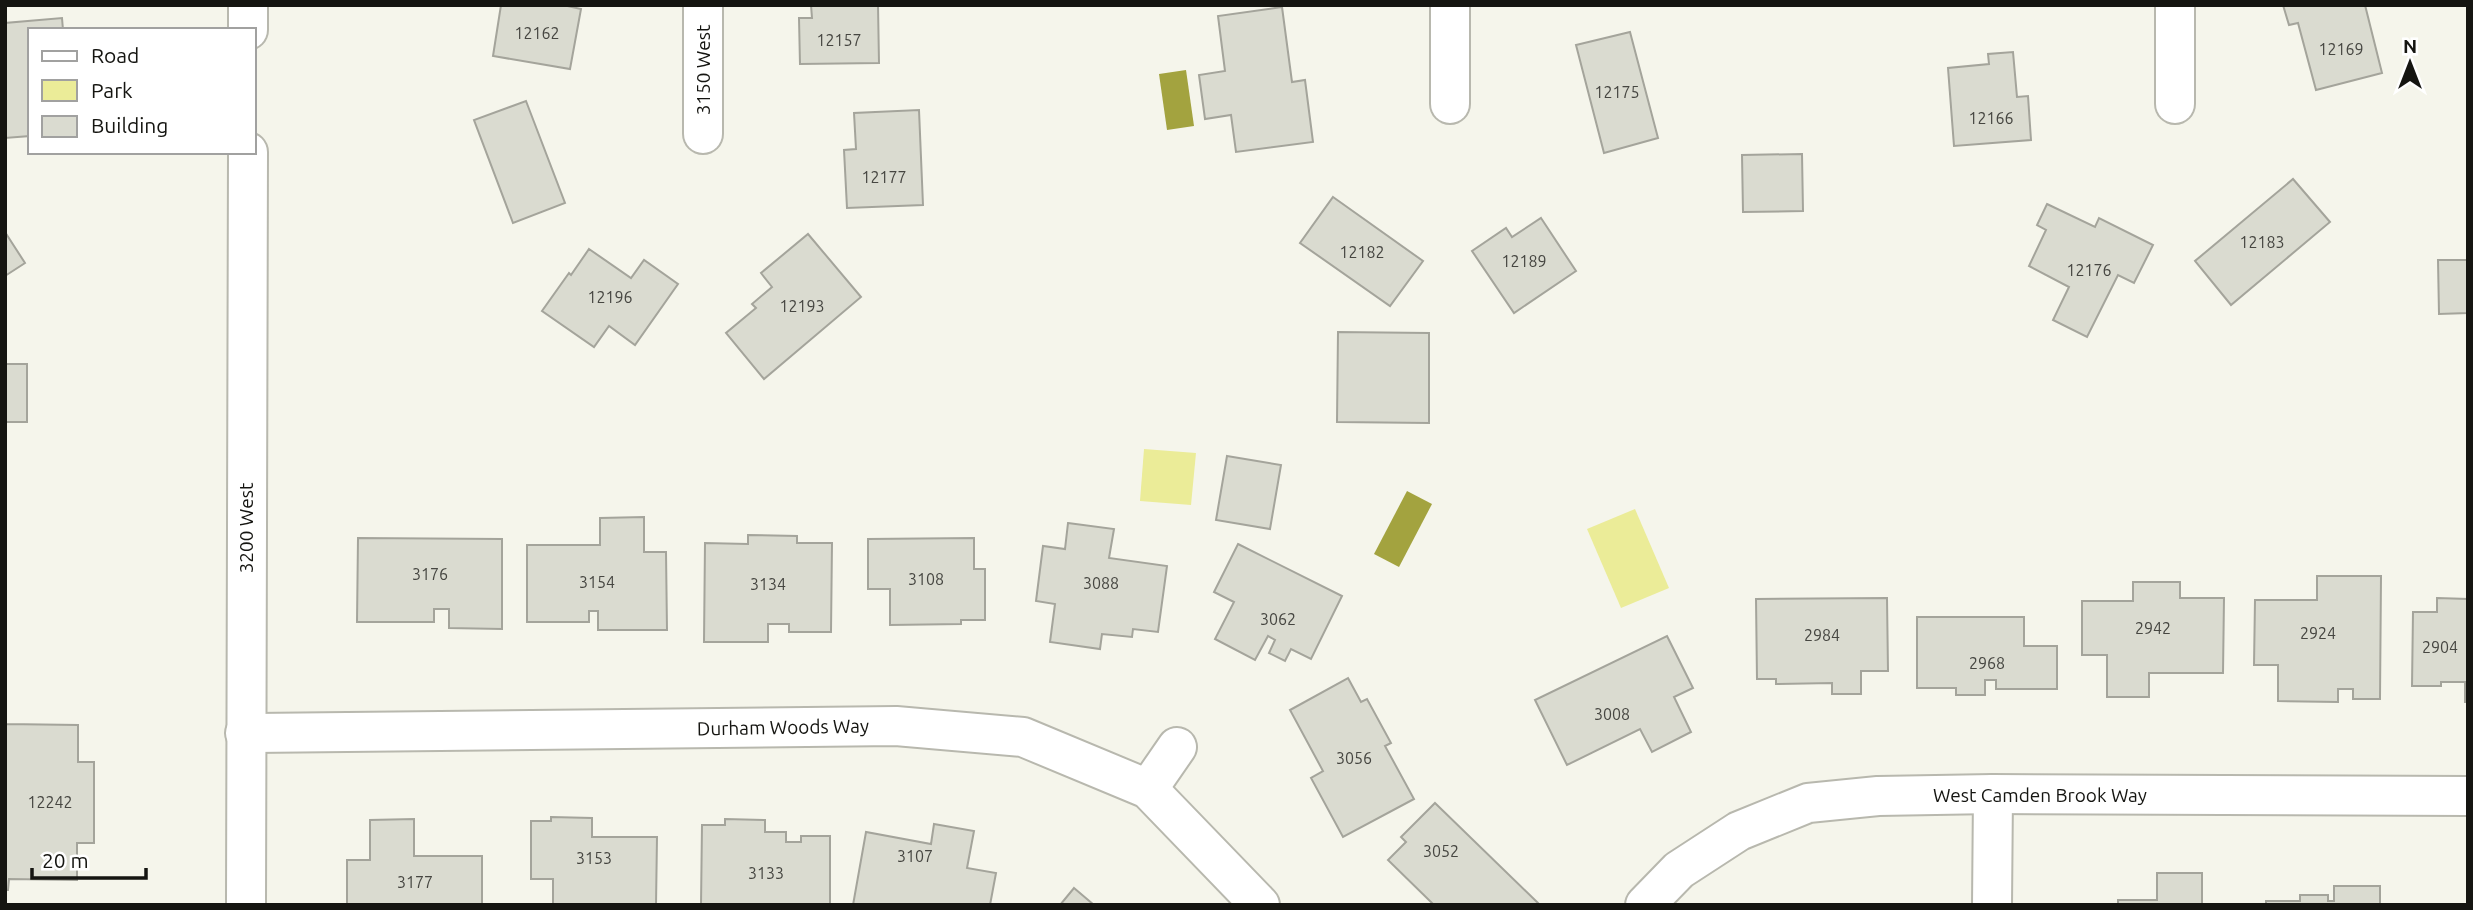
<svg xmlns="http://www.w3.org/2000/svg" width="2473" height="910" font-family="Ubuntu,sans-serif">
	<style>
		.green { fill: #ebec98 }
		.water { fill: #a3a33f }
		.building { fill: #dadbd0; stroke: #a4a49b; stroke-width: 2 }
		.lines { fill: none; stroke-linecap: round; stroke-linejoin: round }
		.street-casing { stroke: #b8b8ae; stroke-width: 42 }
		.street { stroke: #fff; stroke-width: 38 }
		.labels { text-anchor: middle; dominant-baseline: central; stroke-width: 5; stroke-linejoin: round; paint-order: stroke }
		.number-label { font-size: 16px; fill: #464641 }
		.street-label { font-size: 19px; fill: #151511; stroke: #fff }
	</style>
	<rect width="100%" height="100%" fill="#f5f5eb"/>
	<g class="green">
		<polygon points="1144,449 1196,453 1191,505 1140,501"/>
		<polygon points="1635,509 1669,588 1621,608 1587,529"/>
	</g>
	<g class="water">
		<polygon points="1186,70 1194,126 1167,130 1159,74"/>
		<polygon points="1407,491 1432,504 1399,567 1374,554"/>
	</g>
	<g class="building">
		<polygon points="501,5 563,5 581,9 570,69 493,56"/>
		<polygon points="811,5 878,5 879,63 800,64 799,18 812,18"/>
		<polygon points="2283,5 2365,5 2382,73 2316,90 2298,23 2289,25"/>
		<polygon points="1282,7 1292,82 1305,80 1313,142 1236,152 1231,115 1205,119 1199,75 1225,71 1218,16"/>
		<polygon points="62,18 63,30 30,30 30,136 5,138 5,23"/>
		<polygon points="1630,32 1658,138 1604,153 1576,45"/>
		<polygon points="2013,52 2017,97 2028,96 2031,140 1954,146 1948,68 1989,64 1988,54"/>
		<polygon points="526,101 565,203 513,223 474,120"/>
		<polygon points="919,110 923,205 847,208 844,150 856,149 854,113"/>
		<polygon points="1802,154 1803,211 1743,212 1742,155"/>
		<polygon points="2293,179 2330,222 2231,305 2195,261"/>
		<polygon points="1333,197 1423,261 1390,306 1300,243"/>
		<polygon points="2047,204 2095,227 2099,218 2153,245 2134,283 2118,275 2087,337 2053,320 2069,287 2029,266 2046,230 2037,225"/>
		<polygon points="1541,218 1576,271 1514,313 1472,251 1506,228 1512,237"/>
		<polygon points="5,232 25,263 5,276"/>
		<polygon points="808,234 861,297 764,379 726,333 756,308 752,304 772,287 761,273"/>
		<polygon points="589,249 631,278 644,260 678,284 635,345 609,326 594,347 542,311 569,273 571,275"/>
		<polygon points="2438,260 2468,260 2468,313 2439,314"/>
		<polygon points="1338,332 1429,333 1429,423 1337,422"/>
		<rect x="5" y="364" width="22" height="58"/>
		<polygon points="1227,456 1281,465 1270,529 1216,520"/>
		<polygon points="644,517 644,552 666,552 667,630 598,630 598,611 589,611 589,622 527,622 527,545 600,545 600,518"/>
		<polygon points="1068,523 1114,529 1109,558 1167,566 1158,632 1133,629 1132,637 1102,634 1100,649 1050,642 1055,604 1036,601 1043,546 1065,549"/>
		<polygon points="748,535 797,536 797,543 832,543 831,632 789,632 789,624 768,624 768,642 704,642 705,543 748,544"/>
		<polygon points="358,538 502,539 502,629 449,628 449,609 434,609 434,622 357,622"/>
		<polygon points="974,538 974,569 985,569 985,620 961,620 961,624 890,625 890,589 868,589 868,539"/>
		<polygon points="1238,544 1342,596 1311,659 1291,649 1285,661 1269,653 1275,640 1268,636 1255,660 1215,639 1234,602 1214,592"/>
		<polygon points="2317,576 2381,576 2380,699 2353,699 2353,689 2338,689 2338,702 2278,701 2278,665 2254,665 2255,600 2317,600"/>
		<polygon points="2133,582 2180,582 2180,598 2224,598 2223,673 2149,673 2149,697 2107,697 2107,655 2082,655 2082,601 2133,601"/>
		<polygon points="1887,598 1888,671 1861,671 1861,694 1832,694 1832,683 1776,684 1776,679 1757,679 1756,599"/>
		<polygon points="2437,598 2468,599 2468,702 2465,702 2465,682 2441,682 2441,686 2412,686 2413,612 2437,612"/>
		<polygon points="1917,617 2024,617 2024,646 2057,646 2057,689 1996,689 1996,680 1985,680 1985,695 1956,695 1956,688 1917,688"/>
		<polygon points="1667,636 1693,688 1674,697 1691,732 1652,752 1640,729 1567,765 1535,700"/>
		<polygon points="1348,678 1361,702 1367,699 1391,743 1385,746 1414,799 1343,837 1311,778 1323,771 1290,710"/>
		<polygon points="5,713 6,724 78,725 78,762 94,762 94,843 77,843 77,880 9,879 8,890 5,890"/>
		<polygon points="1435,803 1538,903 1537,905 1434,905 1388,860 1406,842 1401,837"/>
		<polygon points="551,817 592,818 592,837 657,837 656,905 553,905 553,879 531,879 531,821 551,821"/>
		<polygon points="414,819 414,856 482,856 482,905 347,905 347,860 370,860 370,820"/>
		<polygon points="725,819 765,820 765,832 786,832 786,842 801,842 801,836 830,836 830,905 701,905 702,825 725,825"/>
		<polygon points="934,824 974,831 967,868 996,873 990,905 853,905 866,832 931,844"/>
		<polygon points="2157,873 2202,873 2202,905 2118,905 2118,900 2157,900"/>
		<polygon points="2334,886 2380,886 2380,905 2266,905 2266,901 2300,901 2300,895 2328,895 2328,901 2334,901"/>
		<polygon points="1074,888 1094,905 1060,905"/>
	</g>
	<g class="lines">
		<defs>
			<g id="street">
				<polyline points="703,5 703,134"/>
				<polyline points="1450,5 1450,104"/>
				<polyline points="2175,5 2175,104"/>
				<polyline points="248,30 248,5"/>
				<polyline points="245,733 896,726 1023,737 1148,789 1260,905"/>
				<polyline points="1148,789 1177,747"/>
				<polyline points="246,905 248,152"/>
				<polyline points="1645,905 1679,870 1739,831 1808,803 1878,796 1993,794 2468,796"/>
				<polyline points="1992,905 1993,794"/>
			</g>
		</defs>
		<use href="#street" class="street-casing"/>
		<use href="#street" class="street"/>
	</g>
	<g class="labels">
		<g class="number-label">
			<text x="537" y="33">12162</text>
			<text x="839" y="40">12157</text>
			<text x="2341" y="49">12169</text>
			<text x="1617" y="92">12175</text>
			<text x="1991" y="118">12166</text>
			<text x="884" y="177">12177</text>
			<text x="2262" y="242">12183</text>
			<text x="1362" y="252">12182</text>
			<text x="1524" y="261">12189</text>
			<text x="2089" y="270">12176</text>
			<text x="610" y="297">12196</text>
			<text x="802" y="306">12193</text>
			<text x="430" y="574">3176</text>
			<text x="926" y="579">3108</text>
			<text x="597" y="582">3154</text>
			<text x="1101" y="583">3088</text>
			<text x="768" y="584">3134</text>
			<text x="1278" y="619">3062</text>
			<text x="2153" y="628">2942</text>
			<text x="2318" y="633">2924</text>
			<text x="1822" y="635">2984</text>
			<text x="2440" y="647">2904</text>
			<text x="1987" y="663">2968</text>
			<text x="1612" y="714">3008</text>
			<text x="1354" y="758">3056</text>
			<text x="50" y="802">12242</text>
			<text x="1441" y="851">3052</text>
			<text x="915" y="856">3107</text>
			<text x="594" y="858">3153</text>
			<text x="766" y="873">3133</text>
			<text x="415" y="882">3177</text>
		</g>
		<g class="street-label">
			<text transform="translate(703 70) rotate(-90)">3150 West</text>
			<text transform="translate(246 528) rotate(-90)">3200 West</text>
			<text transform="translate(783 727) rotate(-1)">Durham Woods Way</text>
			<text x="2040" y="795">West Camden Brook Way</text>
		</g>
	</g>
	<rect width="2473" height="910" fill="none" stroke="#151511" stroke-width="14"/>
	<rect x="28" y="28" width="228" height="126" fill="#ffffff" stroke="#a1a1a0" stroke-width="2"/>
	<rect x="42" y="51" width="35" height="10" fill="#ffffff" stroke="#a1a1a0" stroke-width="2"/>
	<text x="91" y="63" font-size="21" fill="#151511">Road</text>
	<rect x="42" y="80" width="35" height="21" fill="#ebec98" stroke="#a1a1a0" stroke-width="2"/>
	<text x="91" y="98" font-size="21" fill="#151511">Park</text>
	<rect x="42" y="116" width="35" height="21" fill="#dadbd0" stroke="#a1a1a0" stroke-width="2"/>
	<text x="91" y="133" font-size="21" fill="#151511">Building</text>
	<g transform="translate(2410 63)" stroke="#ffffff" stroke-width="5" paint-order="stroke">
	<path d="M0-5L12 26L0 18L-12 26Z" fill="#151511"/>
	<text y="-10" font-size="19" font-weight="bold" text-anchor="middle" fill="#151511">N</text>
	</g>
	<path d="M32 868v10h114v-10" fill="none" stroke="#151511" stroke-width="3.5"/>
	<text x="42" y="868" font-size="21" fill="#151511" stroke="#ffffff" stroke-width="5" paint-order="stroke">20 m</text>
</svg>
